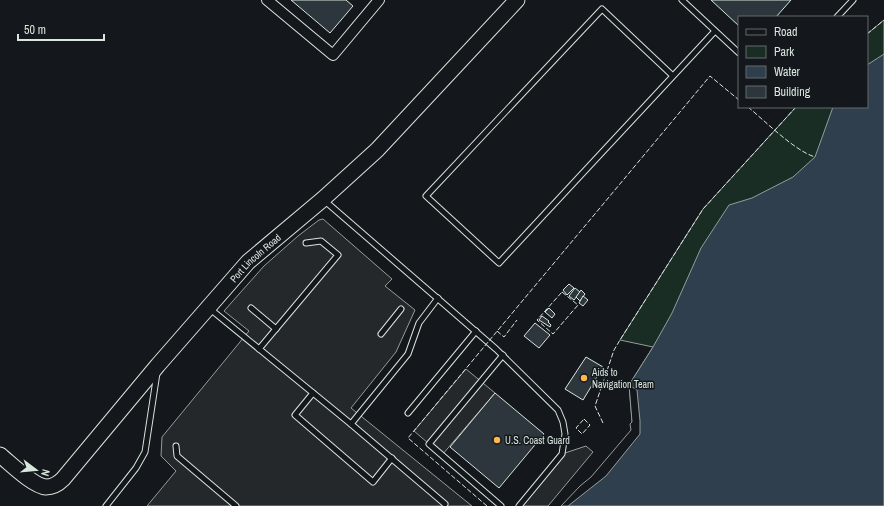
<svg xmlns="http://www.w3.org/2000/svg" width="884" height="506" font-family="'Archivo Narrow',sans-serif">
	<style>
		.green { fill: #1a2d24; stroke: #939e99 }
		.parking { fill: #24282b; stroke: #939e99 }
		.water { fill: #2f3f4d; stroke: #939e99 }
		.pier { fill: #14181c; stroke: #939e99 }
		.building { fill: #2c363c; stroke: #d8e6dc }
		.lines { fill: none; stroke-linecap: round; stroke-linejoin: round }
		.lane-casing { stroke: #d8e6dc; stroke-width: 7 }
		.street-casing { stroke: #d8e6dc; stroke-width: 12 }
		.secondary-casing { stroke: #d8e6dc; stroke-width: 17 }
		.lane { stroke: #14181c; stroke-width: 5 }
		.street { stroke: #14181c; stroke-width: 10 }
		.secondary { stroke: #14181c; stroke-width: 15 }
		.fence { stroke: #d8e6dc; stroke-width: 1; stroke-dasharray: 5 2; stroke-linecap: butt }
		.poi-dot { fill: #ffb74d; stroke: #14181c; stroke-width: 1.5 }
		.labels { text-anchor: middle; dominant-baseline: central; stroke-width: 3; stroke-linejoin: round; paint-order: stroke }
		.street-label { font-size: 10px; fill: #d8e6dc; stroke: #14181c }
		.poi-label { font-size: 10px; fill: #d8e6dc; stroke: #14181c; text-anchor: start }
	</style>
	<rect width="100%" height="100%" fill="#14181c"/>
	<polygon class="green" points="884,20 884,86 640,434 629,385 653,347 620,340 703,209 796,107 867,107 867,34"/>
	<g class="parking">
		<polygon points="323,219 392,279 385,286 415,310 396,352 351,408 472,506 147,506 176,471 161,456 162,437 249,331 224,311 264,266 298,236 319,220"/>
		<polygon points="466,369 495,393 442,455 414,431"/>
		<polygon points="586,446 593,452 548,506 519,506 562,454"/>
	</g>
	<polygon class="water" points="884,54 884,506 563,506 593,479 633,431 629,385 653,347 672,313 701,248 729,205 752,198 793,177 815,157 833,107 867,107 867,65"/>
	<polygon class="pier" points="629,385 637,390 640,421 640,434 606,476 568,506 561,506 580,486 591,477 631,430 630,424 632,422"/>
	<g class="building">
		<polygon points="291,0 346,0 353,6 330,33"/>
		<polygon points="711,0 791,0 776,17 739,17 739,26"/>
		<polygon points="569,284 574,288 567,295 563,290"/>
		<polygon points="575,288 580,292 574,300 569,296"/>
		<polygon points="581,290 585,294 580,301 576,297"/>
		<polygon points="583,296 588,300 583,306 579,303"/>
		<polygon points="549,308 555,314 552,318 545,312"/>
		<polygon points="542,316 549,321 548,322 551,325 550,327 539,320"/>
		<polygon points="535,323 550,335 539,348 524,336"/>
		<polygon points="586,357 603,367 583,400 565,389"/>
		<polygon points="495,393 544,434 499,488 450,447"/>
	</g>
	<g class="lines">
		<defs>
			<g id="lane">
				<polyline points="682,0 739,53"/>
				<polyline points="837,17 853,0"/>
				<polyline points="673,76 602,9 426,196 499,263 715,31"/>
				<polyline points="325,201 496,349 558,410 563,422 565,434 562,454 519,506"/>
				<polyline points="209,308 351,424 408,354 419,323 438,298"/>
				<polyline points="251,308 276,329"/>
				<polyline points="381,334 401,309"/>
				<polyline points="259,349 338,255 321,241 306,243"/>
				<polyline points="313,393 295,415 373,482 392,458"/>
				<polyline points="408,413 476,331"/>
				<polyline points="351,424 445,504"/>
				<polyline points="176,446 177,456 236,506"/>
				<polyline points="106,506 136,468 145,452 157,373"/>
				<polyline points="501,506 429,444 503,355"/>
			</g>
			<polyline id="street" points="267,0 333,55 379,0"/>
			<g id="secondary">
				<path id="s1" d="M0,455C10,463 33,486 46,487C53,487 59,483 63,479L158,365L248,262L323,199L377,150L517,0"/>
			</g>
		</defs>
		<use href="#lane" class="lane-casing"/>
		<use href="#street" class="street-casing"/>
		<use href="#secondary" class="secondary-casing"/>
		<use href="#lane" class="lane"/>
		<use href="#street" class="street"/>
		<use href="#secondary" class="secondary"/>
		<g class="fence">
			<polyline points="867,34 884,20"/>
			<path d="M748,107C765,121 795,151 815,157"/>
			<polygon points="562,292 578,305 553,334 537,320"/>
			<polyline points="497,331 504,337 517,320"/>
			<polygon points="584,419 590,425 582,434 576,428"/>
			<polyline points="603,423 595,406 614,350 620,340 703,209 796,107"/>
			<polyline points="487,506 408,438 710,76 739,100"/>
		</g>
	</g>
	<g class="poi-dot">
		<circle cx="584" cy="378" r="4"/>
		<circle cx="497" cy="440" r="4"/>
	</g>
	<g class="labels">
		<g class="street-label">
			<text stroke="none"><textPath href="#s1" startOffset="369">Port Lincoln Road</textPath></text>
		</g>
		<g class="poi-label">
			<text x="592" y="372">Aids to<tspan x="592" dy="12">Navigation Team</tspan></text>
			<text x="505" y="440">U.S. Coast Guard</text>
		</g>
	</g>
	<rect x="738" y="16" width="130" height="92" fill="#14181c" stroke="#626a69"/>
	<rect x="746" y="29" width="20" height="6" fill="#14181c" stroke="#626a69"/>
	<text x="774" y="36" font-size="12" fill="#d8e6dc">Road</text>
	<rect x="746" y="46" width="20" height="12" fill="#1a2d24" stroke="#626a69"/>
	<text x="774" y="56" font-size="12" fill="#d8e6dc">Park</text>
	<rect x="746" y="66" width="20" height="12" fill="#2f3f4d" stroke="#626a69"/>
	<text x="774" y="76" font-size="12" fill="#d8e6dc">Water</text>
	<rect x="746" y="86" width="20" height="12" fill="#2c363c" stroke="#626a69"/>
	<text x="774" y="96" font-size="12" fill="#d8e6dc">Building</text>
	<g transform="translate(36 470) rotate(106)" stroke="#14181c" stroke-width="3" paint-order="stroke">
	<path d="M0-3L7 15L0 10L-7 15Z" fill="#d8e6dc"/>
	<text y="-6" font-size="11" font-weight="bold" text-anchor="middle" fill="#d8e6dc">N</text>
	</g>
	<path d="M18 34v6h86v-6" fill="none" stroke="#d8e6dc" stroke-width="2"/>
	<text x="24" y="34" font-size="12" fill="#d8e6dc" stroke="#14181c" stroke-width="3" paint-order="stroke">50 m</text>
</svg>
